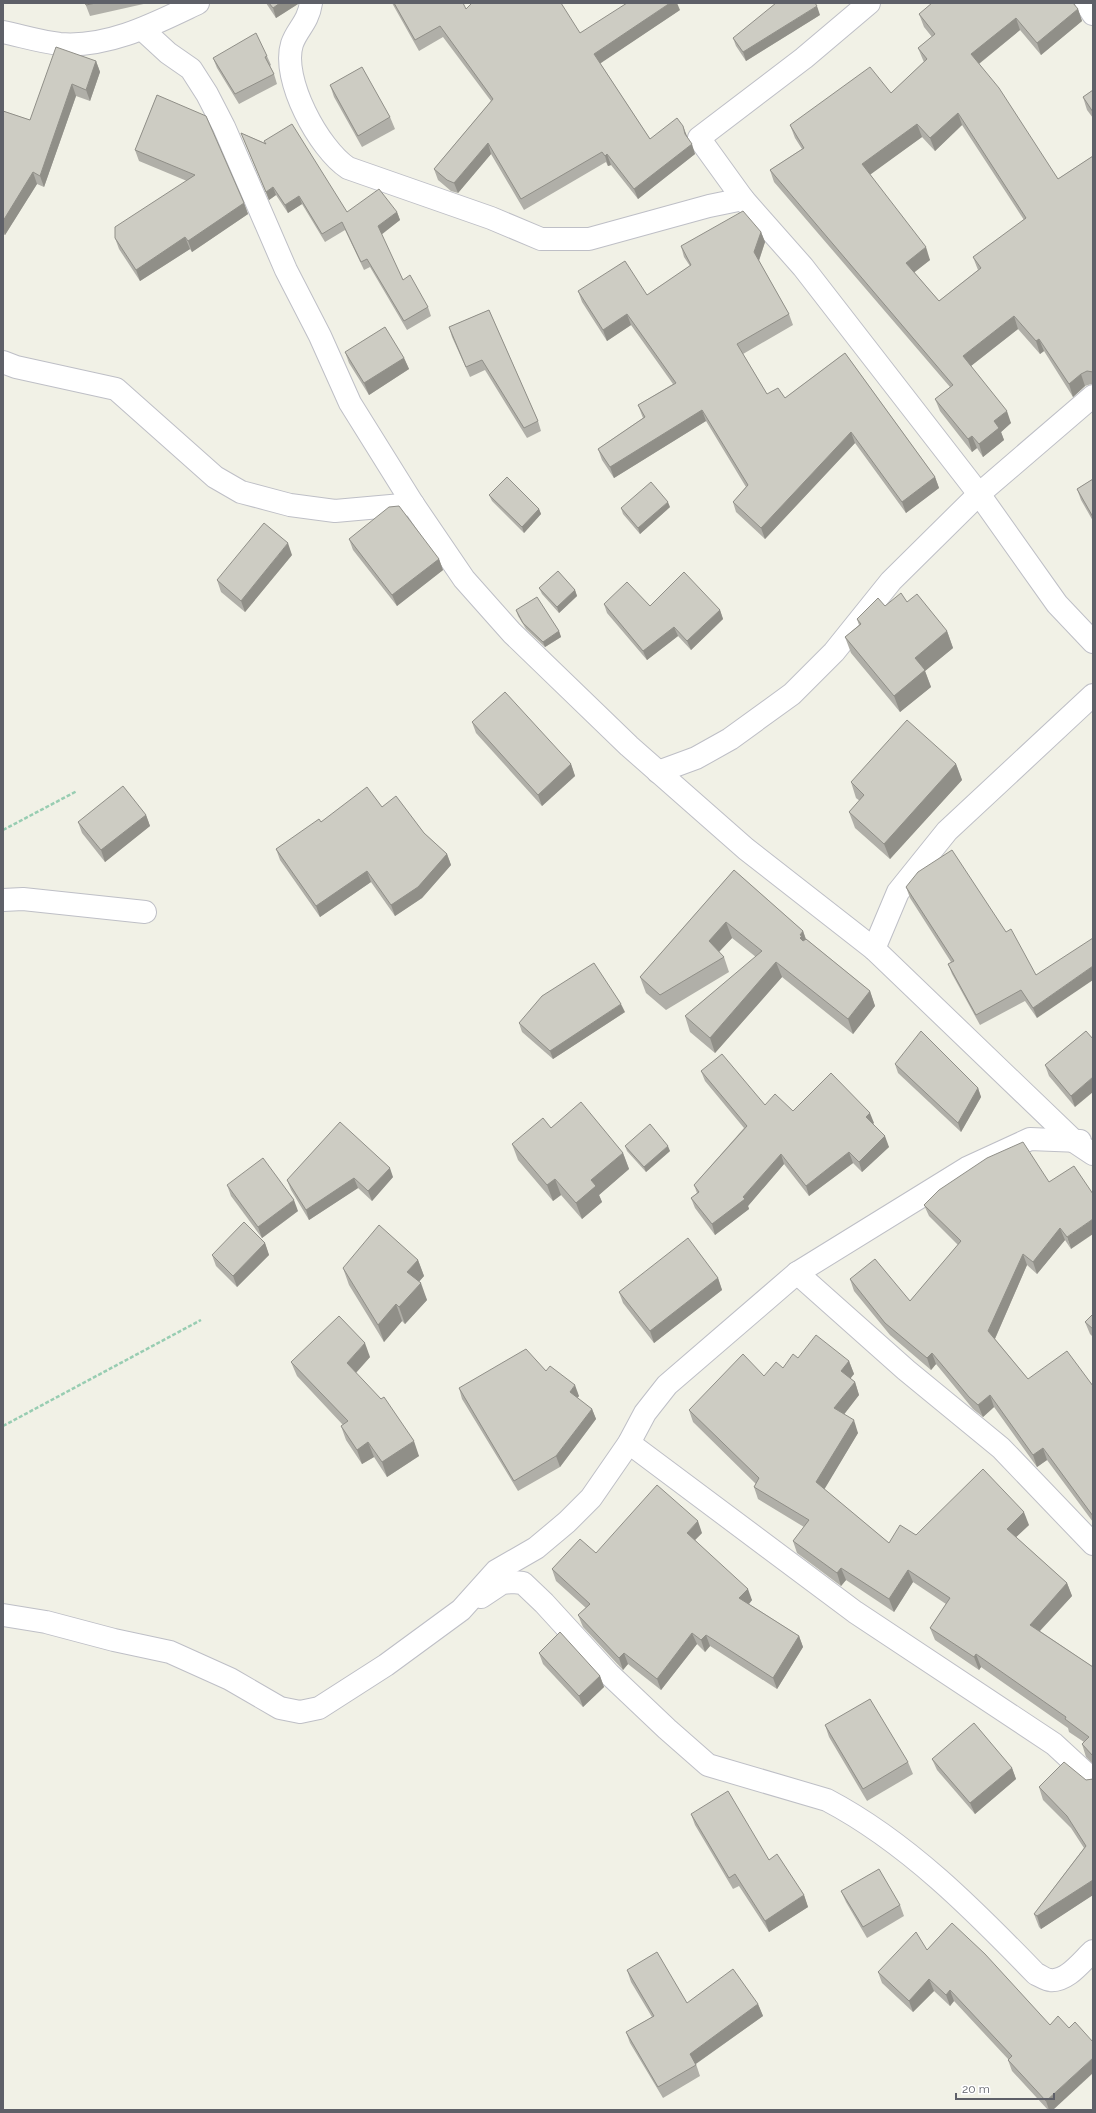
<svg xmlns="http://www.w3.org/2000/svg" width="1096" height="2113" font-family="Raleway,sans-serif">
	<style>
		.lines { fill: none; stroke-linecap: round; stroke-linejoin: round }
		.minor-casing { stroke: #bebfc6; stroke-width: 24 }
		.path { stroke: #98cdb2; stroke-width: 2.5; stroke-dasharray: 4 2; stroke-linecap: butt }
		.minor { stroke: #fff; stroke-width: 22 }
		.wall { fill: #b0afa8; fill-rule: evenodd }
		.shaded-wall { fill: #908f88 }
		.building { fill: #cdccc3; stroke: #908f88; fill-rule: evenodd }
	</style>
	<rect width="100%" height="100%" fill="#f1f1e6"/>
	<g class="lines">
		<defs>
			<g id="minor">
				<path d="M311,3C308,23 297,29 292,44C281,79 319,149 348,168L491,218L541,239H589L709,206L743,199"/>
				<polyline points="869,3 804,58 699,138 743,199 803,267 979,494 1057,604 1093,642"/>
				<polyline points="1086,3 1093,14"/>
				<polyline points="143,30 168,53 191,69 207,94 224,127 286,270 320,336 350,403 413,504 464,579 512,633 629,746 746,849 874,949 1075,1142 1093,1154"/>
				<path d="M3,32C22,36 41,42 60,44C109,48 156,23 198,3"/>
				<polyline points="3,362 16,367 116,389 215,477 241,492 290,505 335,511 413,504"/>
				<polyline points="658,772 696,758 730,739 792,694 834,652 891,581 979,494 1093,396"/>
				<polyline points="3,900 23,899 145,912"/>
				<polyline points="874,949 898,892 947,831 1093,695"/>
				<polyline points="797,1273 906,1370 1001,1448 1093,1544"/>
				<polyline points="629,1443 855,1612 1054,1744 1093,1780"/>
				<path d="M481,1597L502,1583L513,1582L523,1583L544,1603L609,1674L667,1729L708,1765L827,1800C907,1842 974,1910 1036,1974C1041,1976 1046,1980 1050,1980C1067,1982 1082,1961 1093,1951"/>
				<polyline points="3,1615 46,1622 114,1640 170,1652 230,1679 280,1708 300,1712 319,1708 386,1665 461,1610 496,1571 536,1548 567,1522 591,1498 629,1443 645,1413 667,1385 797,1273 967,1168 1030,1139 1080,1141"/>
			</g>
		</defs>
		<use href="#minor" class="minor-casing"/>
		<g class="path">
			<polyline points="3,830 77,791"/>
			<polyline points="3,1426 201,1320"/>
		</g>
		<use href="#minor" class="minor"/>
	</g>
	<g class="wall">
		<polygon points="85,3 148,3 90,16"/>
		<polygon points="266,3 298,3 298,4 276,18"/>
		<polygon points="392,3 463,3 466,9 580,33 680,10 600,63 650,139 687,136 695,154 638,199 611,165 608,166 606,162 524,210 491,154 458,193 451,191 438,180 434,169 491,101 443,37 419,51"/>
		<path d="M1078,9L1082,21L1041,55L1020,30L979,64L1058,179L1093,156V384H1091L1085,386L1073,397L1044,351L1040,354L1018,329L971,366L1011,423L1001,432L1004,440L983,457L977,448L972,452L940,411L935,399L950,387L774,182L770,170L802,149L795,138L790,125L891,93L924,62L923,60L918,48L932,37L924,27L919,14ZM962,125L1024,220L973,257L978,270L939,301L914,272L930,260L870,174L922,137L935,151Z"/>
		<polygon points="820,15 746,61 736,46 733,38"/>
		<polygon points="267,56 271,65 270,66 274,74 277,84 239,104 217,68 213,58"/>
		<polygon points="96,61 100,72 90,101 76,96 44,187 37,184 5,235 3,234 3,111 30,120"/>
		<polygon points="330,85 390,117 395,129 362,147 334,97"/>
		<polygon points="1093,90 1093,118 1087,110 1083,97"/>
		<polygon points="157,95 244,203 248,214 192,252 190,249 140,281 119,249 115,238 187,181 139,161 135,150"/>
		<polygon points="241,133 265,143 264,141 347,212 397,212 400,220 381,234 403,280 428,307 431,316 407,330 370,267 364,270 345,230 325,242 302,204 288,213 276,195 269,200"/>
		<polygon points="761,232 765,242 759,261 789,314 793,325 743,354 767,394 785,398 845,353 935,477 939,488 906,513 855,443 765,539 736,512 733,502 746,487 706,421 614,478 602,460 598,449 643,418 638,405 673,384 631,325 607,341 582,302 578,291 647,295 690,266 684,257 681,246"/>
		<polygon points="489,310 538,421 541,431 527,438 485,370 470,377 452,337 449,327"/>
		<polygon points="345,352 404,358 409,369 369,395 349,363"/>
		<polygon points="1093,479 1093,521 1081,500 1077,489"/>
		<polygon points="489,495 539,509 541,514 524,533 492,501"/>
		<polygon points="670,507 640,534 623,514 621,508"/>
		<polygon points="349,539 439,559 443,570 397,606 353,550"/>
		<polygon points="292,555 245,612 221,592 217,580"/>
		<polygon points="539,588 575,590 577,596 559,613 542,594"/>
		<polygon points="907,602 947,631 953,648 925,671 931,687 900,712 851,653 845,637 859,625 857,619 885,606"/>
		<polygon points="604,604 720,610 723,619 691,650 678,636 647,660 607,613"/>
		<polygon points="516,610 559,631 561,637 545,647 526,629 518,616"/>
		<polygon points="472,722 571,764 575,776 542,806 476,733"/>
		<polygon points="956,764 962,780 890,859 855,828 849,812 860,801 856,798 851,782"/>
		<polygon points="382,807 424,833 447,854 451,865 422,898 395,916 371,882 320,917 280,860 276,849 321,822"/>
		<polygon points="146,815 150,826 105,862 82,833 78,822"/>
		<polygon points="734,870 803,931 806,939 870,991 875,1006 853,1034 782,977 715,1053 690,1032 685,1016 756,957 732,938 719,952 724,957 729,972 666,1010 646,993 640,977"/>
		<polygon points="906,887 1006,932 1036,975 1037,1018 1025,1001 980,1025 952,974 948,964 951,962 910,898"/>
		<polygon points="625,1012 553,1059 522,1032 519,1023"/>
		<polygon points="1086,1031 1075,1107 1049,1076 1045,1065"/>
		<polygon points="895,1064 978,1088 981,1097 961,1132 898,1073"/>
		<polygon points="701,1071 765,1105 793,1111 874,1123 873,1124 889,1147 862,1172 853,1163 809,1196 784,1164 748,1206 749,1209 715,1235 695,1208 691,1198 697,1193 694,1185 744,1128 705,1081"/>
		<polygon points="551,1128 623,1153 629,1169 599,1195 602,1202 582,1219 561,1195 553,1201 518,1160 512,1144"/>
		<polygon points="625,1146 670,1151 646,1172 627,1151"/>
		<polygon points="393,1177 372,1201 358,1188 309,1220 291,1190 287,1180"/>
		<polygon points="1049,1182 1071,1249 1065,1240 1037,1274 1027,1265 995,1339 1028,1379 1093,1386 1093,1522 1047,1460 1037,1467 994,1407 983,1417 973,1409 936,1364 931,1370 890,1335 854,1291 850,1279 910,1301 958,1245 929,1216 924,1205"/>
		<polygon points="227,1185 298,1211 262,1238 231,1196"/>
		<polygon points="265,1243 269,1255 237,1287 216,1266 212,1255"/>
		<polygon points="418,1260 424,1276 419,1282 427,1300 405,1324 402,1321 384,1342 349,1285 343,1268"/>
		<polygon points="718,1278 722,1290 654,1343 623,1303 619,1292"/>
		<polygon points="1085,1322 1093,1329 1093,1337 1090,1334"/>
		<polygon points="370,1357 356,1373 419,1456 387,1477 374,1457 362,1464 346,1440 341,1426 343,1425 297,1376 291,1362"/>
		<polygon points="798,1358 849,1361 854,1374 850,1378 855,1382 859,1395 844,1414 858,1433 824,1489 889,1543 916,1535 1029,1525 1016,1537 1067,1583 1072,1596 1040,1631 1093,1667 1093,1764 1086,1757 1082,1744 1084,1742 1069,1732 1068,1728 981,1667 979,1670 935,1640 930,1628 946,1604 913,1582 894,1612 846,1580 841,1586 797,1553 793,1541 804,1527 758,1499 754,1487 756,1484 693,1422 689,1410 783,1368"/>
		<polygon points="546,1371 579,1396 577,1398 592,1409 596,1419 560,1467 518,1491 462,1399 459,1388"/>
		<polygon points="702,1533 695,1540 752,1600 749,1604 799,1636 803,1647 777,1689 710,1646 705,1652 697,1644 661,1690 628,1664 623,1670 583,1627 578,1615 586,1608 556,1581 552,1569 596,1553"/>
		<polygon points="539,1653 600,1676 604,1687 583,1707 543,1664"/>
		<polygon points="825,1725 908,1762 913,1774 867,1801 829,1737"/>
		<polygon points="932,1759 1012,1768 1016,1779 975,1814 937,1770"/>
		<polygon points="1092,1779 1093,1895 1041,1929 1039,1927 1034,1914 1084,1848 1071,1828 1043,1800 1039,1787"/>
		<polygon points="691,1814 769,1860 804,1895 808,1907 769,1932 739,1886 733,1889 695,1825"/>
		<polygon points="841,1891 900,1905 904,1916 867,1938 846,1902"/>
		<polygon points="952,1923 1053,2110 1048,2110 1012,2071 1008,2060 1008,2059 954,2001 950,2006 934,1991 913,2012 882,1983 878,1972 927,1950"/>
		<polygon points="627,1970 687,2003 758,2004 763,2016 696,2064 700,2076 663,2098 630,2043 626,2032 652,2017 631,1982"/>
	</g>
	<g class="shaded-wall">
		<polygon points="280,3 298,3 298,4 276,18 273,8"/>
		<polygon points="670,3 677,3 680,10 598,65 594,54"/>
		<polygon points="817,6 820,15 746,61 743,52"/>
		<polygon points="1078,9 1082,21 1041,55 1037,43"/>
		<polygon points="1016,18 1020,30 976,66 971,54"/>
		<polygon points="96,61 100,72 90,101 86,90"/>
		<polygon points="72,84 76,96 44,187 40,176"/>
		<polygon points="958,113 962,125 935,151 930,138"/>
		<polygon points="917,124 922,137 867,177 862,164"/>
		<polygon points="683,126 687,136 689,145 685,134"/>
		<polygon points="488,143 491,154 458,193 454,183"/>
		<polygon points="692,144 695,154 638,199 634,189"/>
		<polygon points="607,154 611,165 608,166 605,156"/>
		<polygon points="33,172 37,184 5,235 3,229 3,221"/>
		<polygon points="273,187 276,195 269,200 266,192"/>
		<polygon points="299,196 302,204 288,213 285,205"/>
		<polygon points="244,203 248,214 192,252 188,241"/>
		<polygon points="397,212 400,220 381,235 378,226"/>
		<polygon points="761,232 765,242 758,263 754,252"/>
		<polygon points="185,237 190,249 140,281 136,270"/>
		<polygon points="926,247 930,260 911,275 906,263"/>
		<polygon points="627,314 631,325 607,341 603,330"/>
		<polygon points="1014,316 1018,329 967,369 963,356"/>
		<polygon points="1039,339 1044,351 1040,354 1036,341"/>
		<polygon points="404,358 409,369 369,395 364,383"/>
		<polygon points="1081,374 1085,386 1073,397 1069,384"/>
		<polygon points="702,410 706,421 614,478 610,467"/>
		<polygon points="1007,411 1011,423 1001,432 1004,440 983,457 979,444 994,421"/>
		<polygon points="851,432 855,443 765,539 761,528"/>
		<polygon points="972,436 977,448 972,452 968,439"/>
		<polygon points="935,477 939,488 906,513 902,502"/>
		<polygon points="668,502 670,507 640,534 638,528"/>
		<polygon points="539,509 541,514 524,533 522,527"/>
		<polygon points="288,543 292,555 245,612 241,601"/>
		<polygon points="439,559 443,570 397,606 392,595"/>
		<polygon points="575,590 577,596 559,613 557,607"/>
		<polygon points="720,610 723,619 691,650 687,641"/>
		<polygon points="674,627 678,636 647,660 643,651"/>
		<polygon points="559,631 561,637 545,647 543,642"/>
		<polygon points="947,631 953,648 925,671 931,687 900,712 894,696 915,658"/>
		<polygon points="571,764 575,776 542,806 538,795"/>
		<polygon points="956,764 962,780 890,859 884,844"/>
		<polygon points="146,815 150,826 105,862 101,850"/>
		<polygon points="447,854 451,865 422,898 395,916 391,905"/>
		<polygon points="367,871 371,882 320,917 316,906"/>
		<polygon points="726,922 732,938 714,957 709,941"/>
		<polygon points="803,931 808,946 806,949 800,938 800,935"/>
		<polygon points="776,962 782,977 715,1053 710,1038"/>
		<polygon points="1093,966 1093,980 1037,1018 1033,1008"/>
		<polygon points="870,991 875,1006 853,1034 848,1019"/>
		<polygon points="621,1004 625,1012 553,1059 550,1051"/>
		<polygon points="1093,1077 1093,1092 1075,1107 1071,1096"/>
		<polygon points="978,1088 981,1097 961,1132 958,1123"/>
		<polygon points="870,1113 874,1123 869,1127 866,1117"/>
		<polygon points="885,1136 889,1147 862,1172 859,1162"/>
		<polygon points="668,1146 670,1151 646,1172 644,1167"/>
		<polygon points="849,1152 853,1163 809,1196 806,1186"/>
		<polygon points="623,1153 629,1169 599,1195 602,1202 582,1219 576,1203 591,1180"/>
		<polygon points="781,1154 784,1164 748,1206 749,1209 715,1235 712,1224 743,1197"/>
		<polygon points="390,1168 393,1177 372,1201 368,1191"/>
		<polygon points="354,1178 358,1188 309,1220 306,1210"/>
		<polygon points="555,1179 561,1195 553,1201 547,1185"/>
		<polygon points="294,1200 298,1211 262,1238 258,1227"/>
		<polygon points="1093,1219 1093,1234 1071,1249 1067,1237"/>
		<polygon points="1060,1228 1065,1240 1037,1274 1033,1262"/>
		<polygon points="265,1243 269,1255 237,1287 233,1276"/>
		<polygon points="1023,1254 1027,1265 993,1343 988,1331"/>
		<polygon points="418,1260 424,1276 413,1288 407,1272"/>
		<polygon points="718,1278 722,1290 654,1343 650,1331"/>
		<polygon points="421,1283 427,1300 405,1324 399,1307"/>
		<polygon points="396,1304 402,1321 384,1342 378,1325"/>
		<polygon points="365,1343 370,1357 352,1377 347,1363"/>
		<polygon points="932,1353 936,1364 931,1370 927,1358"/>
		<polygon points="849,1361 854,1374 846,1384 841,1371"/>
		<polygon points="855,1382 859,1395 839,1421 834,1408"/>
		<polygon points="575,1385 579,1396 574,1402 570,1392"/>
		<polygon points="990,1395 994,1407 983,1417 978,1405"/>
		<polygon points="592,1409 596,1419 560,1467 556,1456"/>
		<polygon points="854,1420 858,1433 821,1495 816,1482"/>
		<polygon points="414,1441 419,1456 387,1477 382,1462"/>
		<polygon points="368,1442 374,1457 362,1464 357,1450"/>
		<polygon points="1043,1448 1047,1460 1037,1467 1033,1455"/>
		<polygon points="1024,1512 1029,1525 1012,1541 1007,1529"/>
		<polygon points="698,1521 702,1533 691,1544 687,1533"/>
		<polygon points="841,1568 846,1580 841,1586 837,1573"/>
		<polygon points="908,1570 913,1582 894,1612 889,1599"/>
		<polygon points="1067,1583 1072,1596 1034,1637 1030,1625"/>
		<polygon points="748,1589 752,1600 744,1610 739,1598"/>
		<polygon points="692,1633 697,1644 661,1690 657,1679"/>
		<polygon points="706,1635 710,1646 705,1652 701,1640"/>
		<polygon points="799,1636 803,1647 777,1689 773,1678"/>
		<polygon points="624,1653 628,1664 623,1670 619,1658"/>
		<polygon points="976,1654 981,1667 979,1670 974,1657"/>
		<polygon points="600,1676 604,1687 583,1707 579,1696"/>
		<polygon points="1012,1768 1016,1779 975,1814 970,1803"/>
		<polygon points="1093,1880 1093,1895 1041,1929 1037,1916"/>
		<polygon points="804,1895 808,1907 769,1932 765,1921"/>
		<polygon points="929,1979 934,1991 913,2012 909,2001"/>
		<polygon points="950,1990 954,2001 950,2006 946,1995"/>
		<polygon points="758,2004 763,2016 694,2065 690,2054"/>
		<polygon points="1093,2058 1093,2073 1053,2110 1049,2110 1046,2101"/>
	</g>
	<g class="building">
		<polygon points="85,3 96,3 86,5"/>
		<polygon points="269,3 280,3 273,8"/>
		<polygon points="394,3 463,3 466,9 472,3 561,3 580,33 627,3 670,3 594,54 650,139 677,118 683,126 685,134 692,144 634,189 607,154 605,156 602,152 521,199 488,143 454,183 447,180 434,169 493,99 440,26 415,40"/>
		<polygon points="776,3 815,3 817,6 743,52 733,38"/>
		<path d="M932,3H1073L1078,9L1037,43L1016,18L971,54L999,88L1058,179L1093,156V372L1087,371L1081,374L1069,384L1039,339L1036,341L1014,316L963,356L1007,411L994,421L999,428L979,444L972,436L968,439L935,399L953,385L770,170L804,148L790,125L870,67L891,93L927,59L918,48L935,34L919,14ZM958,113L1026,218L973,257L981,268L939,301L906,263L926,247L862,164L917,124L930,138Z"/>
		<polygon points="256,33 267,56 265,57 274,74 235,94 213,58"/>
		<polygon points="56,47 96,61 86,90 72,84 40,176 33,172 3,221 3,111 30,120"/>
		<polygon points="362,67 390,117 358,136 330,85"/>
		<polygon points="1093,90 1093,112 1083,97"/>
		<polygon points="157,95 206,116 244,203 188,241 185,237 136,270 115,238 115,227 195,175 135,150"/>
		<polygon points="292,124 347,212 379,189 397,212 378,226 403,280 410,275 428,307 404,321 367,259 361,262 342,222 322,234 299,196 285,205 273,187 266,192 241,133 266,144 264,141"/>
		<polygon points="743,211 761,232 754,252 789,314 737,344 767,394 778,388 785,398 845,353 935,477 902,502 851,432 761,528 733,502 748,485 702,410 610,467 598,449 645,417 638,405 676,383 627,314 603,330 578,291 625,261 647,295 691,265 681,246"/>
		<polygon points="489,310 538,421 524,428 482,360 466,367 449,327"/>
		<polygon points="385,327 404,358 364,383 345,352"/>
		<polygon points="507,477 539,509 522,527 489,495"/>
		<polygon points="1093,479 1093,517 1077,489"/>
		<polygon points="651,482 668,502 638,528 621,508"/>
		<polygon points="399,506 439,559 392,595 349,539 389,507"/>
		<polygon points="264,523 288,543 241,601 217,580"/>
		<polygon points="558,571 575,590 557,607 539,588"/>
		<polygon points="684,572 720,610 687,641 674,627 643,651 604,604 627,582 650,606"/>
		<polygon points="901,593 907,602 917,594 947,631 915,658 925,670 894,696 845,637 861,624 857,619 878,598 885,606"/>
		<polygon points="537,597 559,631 543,642 523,623 516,610"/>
		<polygon points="505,692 571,764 538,795 472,722"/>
		<polygon points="907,720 956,764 884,844 849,812 864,795 851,782"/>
		<polygon points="123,786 146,815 101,850 78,822"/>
		<polygon points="367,787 382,807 396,796 424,833 447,854 418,887 391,905 367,871 316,906 276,849 319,819 321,822"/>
		<polygon points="952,850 1006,932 1011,929 1036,975 1093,938 1093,966 1033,1008 1021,990 976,1015 948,964 954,961 906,887 918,872"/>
		<polygon points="734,870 803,931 800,935 802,936 800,938 803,941 806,939 870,991 848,1019 776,962 710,1038 685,1016 762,951 726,922 709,941 724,957 660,995 640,977"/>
		<polygon points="594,963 621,1004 550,1051 519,1023 542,996"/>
		<polygon points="921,1031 978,1088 958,1123 895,1064"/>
		<polygon points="1086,1031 1093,1039 1093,1077 1071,1096 1045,1065"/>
		<polygon points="722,1054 765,1105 775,1094 793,1111 831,1073 870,1113 866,1117 885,1136 859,1162 849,1152 806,1186 781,1154 743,1197 745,1199 712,1224 691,1198 699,1192 694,1185 747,1126 701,1071"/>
		<polygon points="581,1102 623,1153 591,1180 596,1186 576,1203 555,1179 547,1185 512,1144 543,1118 551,1128"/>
		<polygon points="340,1122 390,1168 368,1191 354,1178 306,1210 287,1180"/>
		<polygon points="650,1124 668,1146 644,1167 625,1146"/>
		<polygon points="1023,1142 1049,1182 1074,1166 1093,1194 1093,1219 1067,1237 1060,1228 1033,1262 1023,1254 988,1331 1028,1379 1067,1351 1093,1386 1093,1516 1043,1448 1033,1455 990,1395 978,1405 969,1397 932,1353 927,1358 885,1323 850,1279 875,1259 910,1301 961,1241 924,1205 939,1190 987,1158"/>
		<polygon points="263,1158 294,1200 258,1227 227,1185"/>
		<polygon points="244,1222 265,1243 233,1276 212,1255"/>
		<polygon points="379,1225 418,1260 407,1272 421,1283 399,1307 396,1304 378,1325 343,1268"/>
		<polygon points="688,1238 718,1278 650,1331 619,1292"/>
		<polygon points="1093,1314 1093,1329 1085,1322"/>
		<polygon points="339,1316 365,1343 347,1363 381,1399 384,1397 414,1441 382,1462 368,1442 357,1450 341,1426 348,1421 291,1362"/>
		<polygon points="816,1335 849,1361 841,1371 855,1382 834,1408 854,1420 816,1482 889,1543 900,1525 916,1535 983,1469 1024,1512 1007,1529 1067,1583 1030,1625 1093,1667 1093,1756 1082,1744 1089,1737 1065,1719 1066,1717 976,1654 974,1657 930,1628 950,1598 908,1570 889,1599 841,1568 837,1573 793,1541 809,1520 754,1487 759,1478 689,1410 743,1354 764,1376 776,1362 783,1368 793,1354 798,1358"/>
		<polygon points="526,1349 546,1371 550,1366 575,1385 570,1392 592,1409 556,1456 514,1481 459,1388"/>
		<polygon points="657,1485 698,1521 687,1533 748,1589 739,1598 799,1636 773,1678 706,1635 701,1640 692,1633 657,1679 624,1653 619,1658 578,1615 590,1604 552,1569 580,1539 596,1553"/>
		<polygon points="560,1632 600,1676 579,1696 539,1653"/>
		<polygon points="870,1699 908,1762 863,1789 825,1725"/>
		<polygon points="974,1723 1012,1768 970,1803 932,1759"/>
		<polygon points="1064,1762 1086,1780 1093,1779 1093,1880 1037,1916 1034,1914 1086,1846 1067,1816 1039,1787"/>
		<polygon points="728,1791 769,1860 777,1854 804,1895 765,1921 735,1874 729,1878 691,1814"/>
		<polygon points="879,1869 900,1905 863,1927 841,1891"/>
		<polygon points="952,1923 985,1954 1050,2025 1058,2016 1069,2028 1075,2022 1093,2042 1093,2058 1046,2101 1008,2060 1012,2056 950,1990 946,1995 929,1979 909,2001 878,1972 916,1932 927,1950"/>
		<polygon points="657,1952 687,2003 733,1969 758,2004 690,2054 696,2065 658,2087 626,2032 654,2016 627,1970"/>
	</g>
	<rect width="1096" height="2113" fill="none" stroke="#5e6068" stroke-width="8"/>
	<path d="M956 2093v6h98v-6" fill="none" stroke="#5e6068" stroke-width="2"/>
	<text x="962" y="2093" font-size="12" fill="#5e6068" stroke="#ffffff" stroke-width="3" paint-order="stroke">20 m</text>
</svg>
